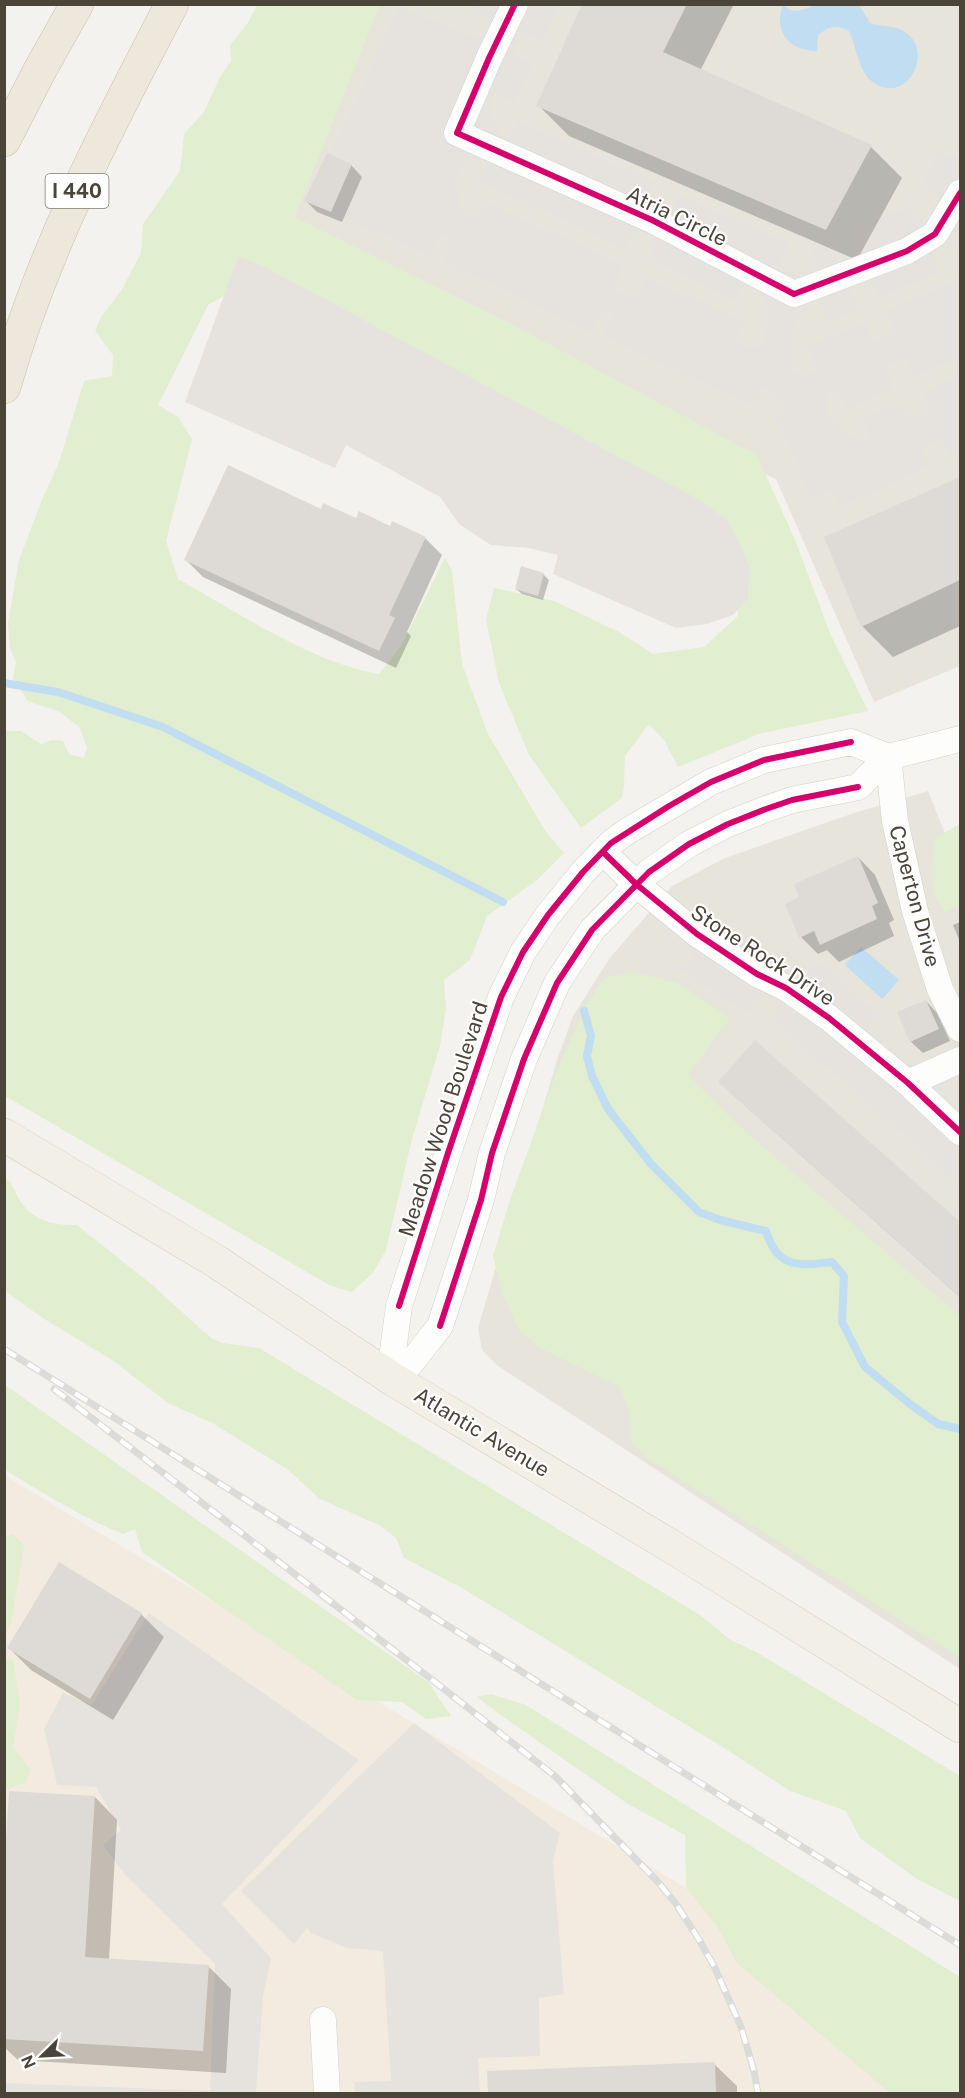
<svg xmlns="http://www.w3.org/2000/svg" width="965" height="2098" font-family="'Public Sans',sans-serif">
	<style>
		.residential { fill: #e7e4dc }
		.commercial { fill: #f3ebdf }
		.green { fill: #e1eecf }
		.parking { fill: #e6e3df; fill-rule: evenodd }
		.water { fill: #c0ddf1 }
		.shadow { fill: #0003 }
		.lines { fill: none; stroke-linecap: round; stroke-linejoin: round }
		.stream { stroke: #c0ddf1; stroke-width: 8 }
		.building { fill: #dedbd6 }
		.minor-casing { stroke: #d2d0cb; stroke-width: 27 }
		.major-casing { stroke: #d6cebb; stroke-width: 34 }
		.highway-casing { stroke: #ccbfa9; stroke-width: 34 }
		.minor { stroke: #fdfdfc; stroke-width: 26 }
		.major { stroke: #f2efe6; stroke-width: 33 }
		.highway { stroke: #ede8db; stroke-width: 33 }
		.rail-casing { stroke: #dbdbda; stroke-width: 7 }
		.rail { stroke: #fff; stroke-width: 4.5; stroke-dasharray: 14; stroke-linecap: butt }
		.cycleway-casing { stroke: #fff; stroke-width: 10 }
		.cycleway { stroke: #d6006c; stroke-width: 6 }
		.labels { text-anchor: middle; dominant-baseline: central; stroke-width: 4.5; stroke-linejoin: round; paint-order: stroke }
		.shield { fill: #fff; stroke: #817c74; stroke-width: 1.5 }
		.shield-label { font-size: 20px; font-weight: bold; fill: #4b4439 }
		.street-label { font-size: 21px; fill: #4b4439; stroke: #fff }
	</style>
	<rect width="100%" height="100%" fill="#f4f2ee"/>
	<g class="residential">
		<polygon points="360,5 960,5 960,666 874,702 776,479 261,230"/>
		<polygon points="928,791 960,871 960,1669 498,1366 482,1350 478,1328 557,1060 573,1016 609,959 672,886 725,858 854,813"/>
	</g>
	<polygon class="commercial" points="4,1475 686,1888 960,2049 960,2093 5,2093"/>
	<g class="green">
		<path d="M258,4L380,5L295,217L508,322L757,455L796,542L830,633L868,711L759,734L678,767L664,740L649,724L625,756L624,787L622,798L581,828L529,755L499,683L486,619L494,588L554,601L619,632L653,654L704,647L738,616L734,567L253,280L208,305L158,405L178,417L192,439L166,541L178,579C239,613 310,662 379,674L401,646L445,558L452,571L462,664L488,734L546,832L564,853L537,880L487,916L470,960L444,980L446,1009L440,1046L412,1139L386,1250L373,1273L352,1292L329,1285L5,1096L4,731H21L41,744L52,740L63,741L69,754L84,758L87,747L79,727L60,712L28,701L13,679L16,663L10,648L8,623L19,560L41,502L58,465L84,381L112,376L113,355L95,331L101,317L121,291L141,253L143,224L180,171L184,134L204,112L220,77L231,61L230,45L247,24Z"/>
		<path d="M960,824V905L945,912C927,891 932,862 936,837Z"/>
		<polygon points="632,971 680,984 730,1018 688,1075 738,1125 960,1316 960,1658 648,1459 631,1441 630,1414 620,1387 540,1348 518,1329 503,1295 493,1256 510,1200 555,1076 586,1004 605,978"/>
		<path d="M5,1178C14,1185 15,1193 21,1202C33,1221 56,1226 77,1225L151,1284L211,1338L223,1343L259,1348L700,1615L729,1639L758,1653L960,1776V1901L917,1879L860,1838L846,1811L788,1790L729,1751L462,1588L404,1558L396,1538L381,1526L320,1499L287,1469L214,1424L168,1403L112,1360L41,1317L5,1291Z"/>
		<path d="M5,1385L428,1682L451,1716L426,1719L402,1702L357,1700L142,1552L135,1529L123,1534C81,1517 43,1493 5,1470Z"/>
		<polygon points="12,1534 24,1545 11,1623 5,1637 5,1538"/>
		<polygon points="5,1658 13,1660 20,1704 13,1747 30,1769 26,1782 6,1790 5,1807"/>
		<polygon points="491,1694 526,1705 960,1977 960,2093 890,2093 737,1963 717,1926 686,1888 685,1835 628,1804 502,1716 477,1697"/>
	</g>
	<g class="parking">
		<path d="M561,4L543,42L526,33H523L516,46L515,51L518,58L535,63L515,104L498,94L491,97L490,107L494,123L503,139L509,137L517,120L656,183L649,195L648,203L667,214L672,211L678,194L789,244L780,264L787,270L802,273L815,272L818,268L811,250L829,242L837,260L843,261L859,254V247L852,232L909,206L916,220L922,223L928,220L942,202L939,195L921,188L939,151L960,159V248L948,245L935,248L931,252L939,272L880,298L872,280L869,278L850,287L860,308L829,322L819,300L809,302L794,325L791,348L792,369L804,375L813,373L816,367L807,347L865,321L872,338L880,340L895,332L886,312L960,277V357L916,376L906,358L889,366L887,369L893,388L846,410L838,393L835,392L830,393L827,402L829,413L838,428L847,436L866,440L870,436L862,419L900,403L908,420L931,412L923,393L960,375V453L952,457L943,438L923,448V452L929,467L840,507L834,493L830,490L811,499L784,434L772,419L787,404L763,386L753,407L604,336L613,316L605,310L600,315L593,333L443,262L451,241L447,237H441L430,256L334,213L356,165L331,153L399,7L478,38L489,35L496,21L477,10L480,5ZM475,157L484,159L485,165L478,181L626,249L635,231L638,230L652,237L655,240V244L648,260L737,301L746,283L758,288L769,313L764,339L758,346L751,347L740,345L736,339L745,321L645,277L638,294L634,296L620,292L615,285L623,264L483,201L476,218L473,220L462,210L458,197L456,178L462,166L468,158Z"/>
		<polygon points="238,257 261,265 701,501 727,520 740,544 749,565 748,598 733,615 707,624 676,628 553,574 558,555 529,548 491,545 459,524 440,497 346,445 335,468 185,402"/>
		<polygon points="712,931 758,959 789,973 806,975 818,961 880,1015 865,1031 870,1038 906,1069 951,1049 960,1035 960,1076 943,1084 940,1094 941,1100 960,1120 960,1185 772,1019 784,1006 784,1003 761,993 748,1014 681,969"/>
		<polygon points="149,1613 359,1760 222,1904 271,1958 263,1996 256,2093 5,2093 5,2083 210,2091 215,1964 126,1876 103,1845 121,1830 96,1787 57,1785 44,1729 63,1693 92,1705"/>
		<polygon points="414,1723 560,1833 553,1861 564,1994 539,1998 540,2056 478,2058 480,2093 355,2093 354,2082 391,2081 383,1951 347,1948 311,1933 307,1928 294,1944 241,1891"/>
	</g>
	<g class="water">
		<path d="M783,5C796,17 806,7 820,4C832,2 847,4 859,5L870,23C878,26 890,26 897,28C942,44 906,113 869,79C859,69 855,44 849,31C836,24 830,26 818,35L817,51C789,51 773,31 783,5Z"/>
		<polygon points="861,947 899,980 882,999 845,965"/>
	</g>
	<g class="shadow">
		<polygon points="583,4 734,4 700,71 871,147 902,178 857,260 569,136 538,105"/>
		<polygon points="351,165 362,177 342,222 317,212 306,201"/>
		<polygon points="960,478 960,626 893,657 862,626 826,538"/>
		<polygon points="322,511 425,538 442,555 407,632 411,636 396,668 203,577 186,560"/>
		<polygon points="543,574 549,580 543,600 522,594 516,589"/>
		<polygon points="858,857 875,875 894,920 889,923 894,936 839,962 827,950 818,954 801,937 801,898"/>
		<polygon points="960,922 960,942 953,925"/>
		<polygon points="926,1001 937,1013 950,1041 923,1053 911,1042 899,1013"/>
		<polygon points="755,1042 960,1225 960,1297 732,1094"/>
		<polygon points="141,1614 164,1637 113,1720 31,1670 9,1648"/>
		<polygon points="95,1797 117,1820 109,1960 208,1966 231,1989 226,2073 18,2060 4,2047 4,1894"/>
		<polygon points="714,2064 737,2086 737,2094 490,2094"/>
	</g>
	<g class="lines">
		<g class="stream">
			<polyline points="4,683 58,692 163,727 503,902"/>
			<path d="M584,1011L591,1036L587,1056L592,1076L608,1109L651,1164L699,1212L720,1220L766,1231C778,1269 798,1266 832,1262L844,1276L842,1322L865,1367L910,1404L938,1424L960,1429"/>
		</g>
	</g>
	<g class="building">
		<polygon points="582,4 687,4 663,52 872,145 826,230 536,106"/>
		<polygon points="327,153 352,164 331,212 304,201"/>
		<polygon points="228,465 321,509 323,503 356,518 359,511 390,526 392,521 426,537 389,615 395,618 379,651 184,560"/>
		<polygon points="960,477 960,580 861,627 824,537"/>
		<polygon points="521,566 544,573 538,596 515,589"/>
		<polygon points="858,856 878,903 872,906 877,919 820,945 814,931 799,938 785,904 799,897 794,884"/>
		<polygon points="926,1000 939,1029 910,1042 897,1012"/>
		<polygon points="755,1040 960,1222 960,1297 718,1082"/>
		<polygon points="59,1562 142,1613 90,1699 7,1648"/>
		<polygon points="9,1791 95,1796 85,1957 209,1965 203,2051 4,2039 4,1870"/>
		<polygon points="715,2062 716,2094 488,2094 487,2071"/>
	</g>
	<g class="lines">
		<defs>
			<g id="minor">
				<polyline points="515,4 489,58 457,133 652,220 794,294 907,251 935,234 960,193"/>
				<polyline points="888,757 895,821 915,911 940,989 960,1029"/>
				<polyline points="603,852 636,884 697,934 757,974 786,988 829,1018 908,1083 960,1132"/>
				<polyline points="908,1083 960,1060"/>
				<polyline points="394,1380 411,1363 440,1326 481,1200 492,1153 524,1059 557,983 592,930 649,872 689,844 728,824 766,809 792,800 858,787 888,757 960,739"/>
				<polyline points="394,1380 393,1351 399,1306 448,1153 501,997 523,952 548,915 583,872 611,843 626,832 711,782 764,760 851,742 888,757"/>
				<polyline points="323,2020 327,2094"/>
			</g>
			<polyline id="major" points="4,1135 217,1262 394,1380 674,1548 960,1726"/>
			<g id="highway">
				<polyline points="4,140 40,70 77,4"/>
				<path d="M4,387C43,250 106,130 172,4"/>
			</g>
		</defs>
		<use href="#minor" class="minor-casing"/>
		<use href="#major" class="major-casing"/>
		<use href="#highway" class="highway-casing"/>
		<use href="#minor" class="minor"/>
		<use href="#major" class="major"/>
		<use href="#highway" class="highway"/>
		<defs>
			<g id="rail">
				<polyline points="4,1349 960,1945"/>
				<polyline points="54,1389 426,1675 556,1777 658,1882 676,1904 698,1938 714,1966 741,2027 754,2071 758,2094"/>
			</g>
		</defs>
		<use href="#rail" class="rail-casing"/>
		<use href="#rail" class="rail"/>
		<defs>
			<g id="cycleway">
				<polyline points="515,4 489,58 457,133 652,220 794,294 907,251 935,234 960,193"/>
				<polyline points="603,852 636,884 697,934 757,974 786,988 829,1018 908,1083 960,1132"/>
				<polyline points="399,1306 448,1153 501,997 523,952 548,915 583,872 611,843 669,806 711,782 764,760 851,742"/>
				<polyline points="440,1326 481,1200 492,1153 524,1059 557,983 592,930 649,872 689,844 728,824 766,809 792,800 858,787"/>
			</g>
		</defs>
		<use href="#cycleway" class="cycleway-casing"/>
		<use href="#cycleway" class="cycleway"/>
	</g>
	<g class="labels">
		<rect class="shield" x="45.5" y="174" width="63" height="34" rx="4.5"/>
		<g class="shield-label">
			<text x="77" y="191">I 440</text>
		</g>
		<g class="street-label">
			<text transform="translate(677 216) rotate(26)">Atria Circle</text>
			<text transform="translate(915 896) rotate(75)">Caperton Drive</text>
			<text transform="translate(763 955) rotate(33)">Stone Rock Drive</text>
			<text transform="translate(443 1119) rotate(-72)">Meadow Wood Boulevard</text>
			<text transform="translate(482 1432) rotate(31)">Atlantic Avenue</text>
		</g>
	</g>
	<rect width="965" height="2098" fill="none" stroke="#4b4439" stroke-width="12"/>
	<g transform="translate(42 2056) rotate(246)" stroke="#ffffff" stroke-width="4.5" paint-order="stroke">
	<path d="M0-4.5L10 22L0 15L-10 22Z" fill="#4b4439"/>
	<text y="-9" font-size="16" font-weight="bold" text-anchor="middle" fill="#4b4439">N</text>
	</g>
</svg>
